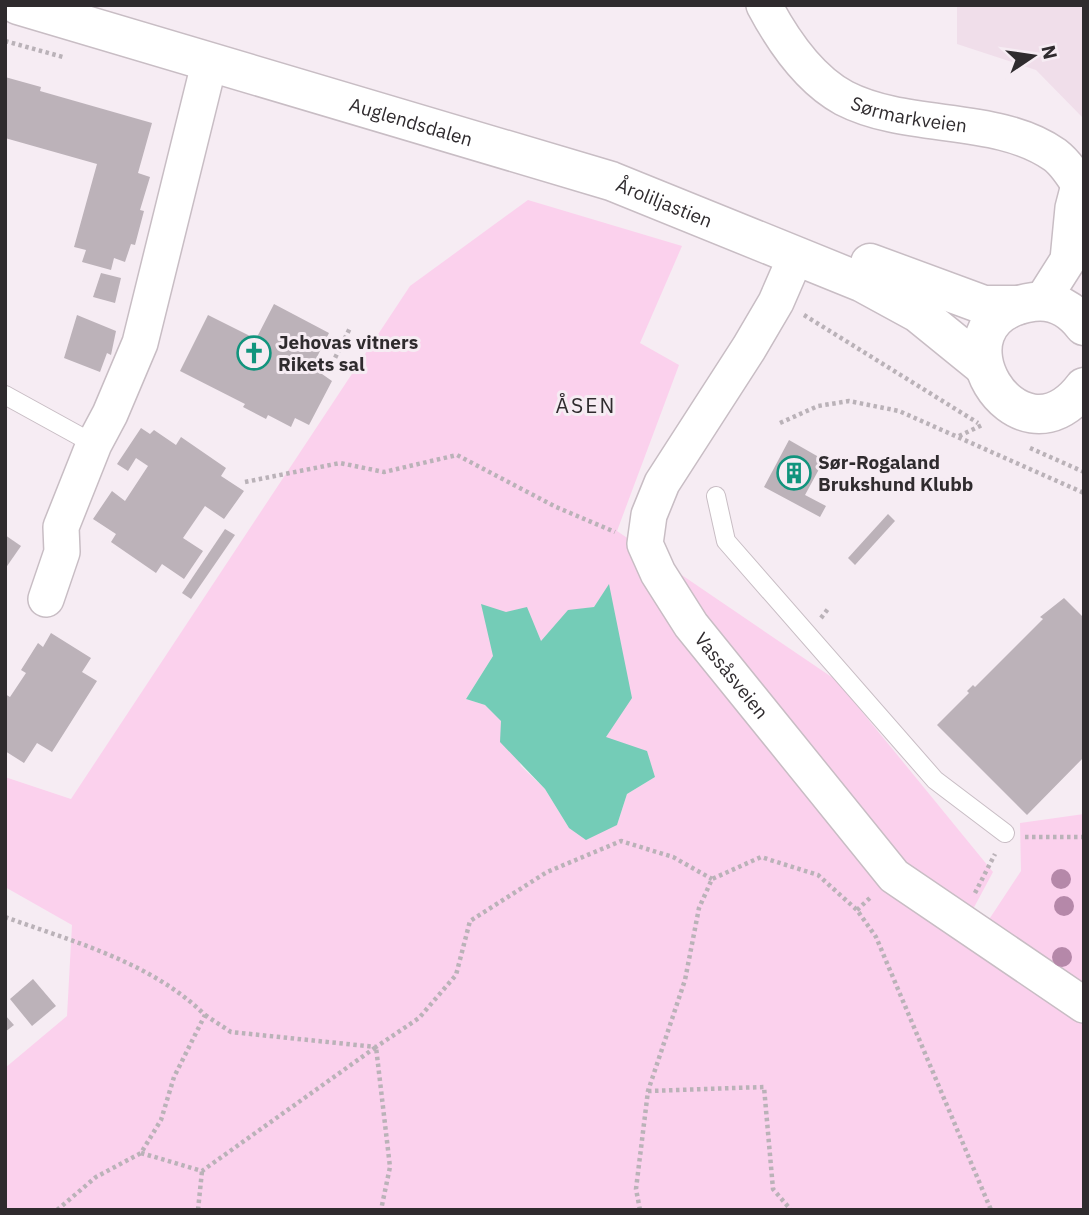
<svg xmlns="http://www.w3.org/2000/svg" width="1089" height="1215" font-family="'IBM Plex Sans',sans-serif">
	<style>
		.built { fill: #f0deea }
		.green { fill: #fbd1ed; fill-rule: evenodd }
		.water { fill: #74ccb7 }
		.building { fill: #bcb2b9 }
		.lines { fill: none; stroke-linecap: round; stroke-linejoin: round }
		.service-casing { stroke: #c8bdc4; stroke-width: 20 }
		.minor-casing { stroke: #c8bdc4; stroke-width: 38 }
		.secondary-casing { stroke: #c8bdc4; stroke-width: 41 }
		.path { stroke: #bab2b8; stroke-width: 4.5; stroke-dasharray: 3.5 3.5; stroke-linecap: butt }
		.service { stroke: #fff; stroke-width: 18 }
		.minor { stroke: #fff; stroke-width: 35 }
		.secondary { stroke: #fff; stroke-width: 38 }
		.tree { fill: #b588a9 }
		.labels { text-anchor: middle; dominant-baseline: central; stroke-width: 6; stroke-linejoin: round; paint-order: stroke }
		.street-label { font-size: 19px; fill: #2f2b2e; stroke: #f6ecf3 }
		.poi-label { font-size: 19px; font-weight: bold; fill: #2f2b2e; stroke: #f6ecf3; text-anchor: start }
		.neighbourhood-label { font-size: 21px; letter-spacing: 2px; fill: #2f2b2e; stroke: #f6ecf3 }
	</style>
	<rect width="100%" height="100%" fill="#f6ecf3"/>
	<polygon class="built" points="1084,5 1084,119 1036,70 957,44 957,6"/>
	<g class="green">
		<path d="M528,200L682,246L640,343L679,365L617,531L836,680L993,872L957,939L1084,1019V1210H5V1068L67,1016L72,925L5,887V777L71,799L410,286ZM609,585L606,738L655,777L627,794L617,825L569,828L545,789L521,766L502,721L485,705L466,699L493,656L541,641L568,611L594,607Z"/>
		<polygon points="1084,814 1084,983 988,921 1021,871 1020,823"/>
	</g>
	<polygon class="water" points="609,584 632,698 606,737 647,751 655,777 627,794 617,825 586,840 569,828 545,789 500,742 501,721 485,705 466,699 493,656 481,604 506,612 527,607 541,641 568,610 594,607"/>
	<g class="building">
		<polygon points="5,77 41,87 40,91 152,123 138,173 150,177 140,210 144,211 135,245 131,244 125,262 114,258 111,270 82,262 86,250 74,247 97,164 5,138"/>
		<polygon points="101,273 121,278 115,303 93,297"/>
		<polygon points="274,304 329,333 312,367 332,381 309,425 295,418 291,427 268,415 266,419 243,407 245,404 180,371 208,315 256,339"/>
		<polygon points="77,315 116,331 111,355 107,353 100,372 64,358"/>
		<polygon points="141,428 150,434 154,430 176,445 181,437 226,468 221,476 244,491 224,519 205,506 183,538 203,551 184,579 162,564 156,573 111,542 116,534 93,519 112,491 125,501 148,466 136,458 128,471 117,464"/>
		<polygon points="789,440 824,460 805,495 826,506 820,517 764,487"/>
		<polygon points="888,514 895,521 855,565 848,558"/>
		<polygon points="225,529 235,535 191,599 182,593"/>
		<polygon points="5,535 21,546 5,569"/>
		<polygon points="1064,598 1084,618 1084,757 1027,815 937,725 969,693 967,691 973,685 975,687 1043,619 1040,617"/>
		<polygon points="51,633 91,658 82,672 97,681 52,752 37,743 24,763 5,751 5,694 10,697 26,673 21,670 38,643 43,647"/>
		<polygon points="33,979 56,1006 32,1026 10,999"/>
		<polygon points="5,1015 14,1025 5,1032"/>
	</g>
	<g class="lines">
		<defs>
			<g id="service">
				<polyline points="5,395 94,444"/>
				<polyline points="716,496 726,541 935,780 1005,833"/>
			</g>
			<g id="minor">
				<path id="s1" d="M764,5C782,39 809,79 844,98C908,131 997,114 1055,155C1068,165 1076,180 1084,193"/>
				<path id="s2" d="M796,256L776,302L749,348L662,483L649,515L645,544L658,573L691,625L894,876L1084,1005"/>
				<polyline points="1042,301 1068,260 1073,208 1079,185"/>
				<polyline points="46,599 62,552 61,527 94,444 110,414 140,343 209,64"/>
			</g>
			<g id="secondary">
				<path id="s3" d="M18,5L611,181L863,283L918,313L982,365"/>
				<polyline points="870,263 984,305 1018,305"/>
				<path d="M1084,326C1072,310 1054,299 1033,302C923,318 1017,476 1084,387"/>
			</g>
		</defs>
		<use href="#service" class="service-casing"/>
		<use href="#minor" class="minor-casing"/>
		<use href="#secondary" class="secondary-casing"/>
		<g class="path">
			<polyline points="5,41 63,57"/>
			<polyline points="804,315 978,423"/>
			<polyline points="332,364 350,328"/>
			<polyline points="780,423 818,406 849,401 899,411 1084,493"/>
			<polyline points="959,436 982,425"/>
			<polyline points="1030,448 1084,472"/>
			<polyline points="245,482 340,463 384,472 457,455 556,507 615,532"/>
			<polyline points="821,618 828,609"/>
			<polyline points="1025,837 1084,837"/>
			<polyline points="975,893 995,854"/>
			<polyline points="857,910 872,896"/>
			<path d="M5,917C74,942 151,962 205,1015L174,1077L161,1120L141,1153L96,1177L57,1210"/>
			<polyline points="205,1015 231,1032 376,1047 419,1018 456,975 470,921 547,872 621,841 673,857 712,879"/>
			<polyline points="648,1091 764,1087 773,1189 791,1210"/>
			<polyline points="141,1153 202,1171 376,1047 390,1167 381,1210"/>
			<polyline points="198,1210 202,1171"/>
			<polyline points="640,1210 636,1189 648,1091 685,980 699,908 712,879 761,857 818,875 857,910 876,937 991,1210"/>
		</g>
		<use href="#service" class="service"/>
		<use href="#minor" class="minor"/>
		<use href="#secondary" class="secondary"/>
	</g>
	<g class="tree">
		<circle cx="1061" cy="879" r="10"/>
		<circle cx="1064" cy="906" r="10"/>
		<circle cx="1062" cy="957" r="10"/>
	</g>
	<defs>
		<symbol id="church-ring" viewBox="-11 -11 22 22"><circle r="9.5" fill="#f6ecf3" stroke="#11947d" stroke-width="1.5"/><path d="M-1.2-6h2.4v3.5h3.3v2.4h-3.3V6h-2.4V-.1h-3.3v-2.4h3.3Z" fill="#11947d"/></symbol>
		<symbol id="building-ring" viewBox="-11 -11 22 22"><circle r="9.5" fill="#f6ecf3" stroke="#11947d" stroke-width="1.5"/><path d="M-4-6H4V6H1V3H-1V6H-4ZM-2.5-4.3h1.7v1.8h-1.7ZM.8-4.3h1.7v1.8H.8ZM-2.5-1h1.7V.8h-1.7ZM.8-1h1.7V.8H.8Z" fill="#11947d"/></symbol>
	</defs>
	<g fill-rule="evenodd">
		<use href="#church-ring" x="235" y="334" width="38" height="38"/>
		<use href="#building-ring" x="775" y="454" width="38" height="38"/>
	</g>
	<g class="labels">
		<g class="street-label">
			<text stroke="none"><textPath href="#s1" startOffset="192">Sørmarkveien</textPath></text>
			<text stroke="none"><textPath href="#s3" startOffset="410">Auglendsdalen</textPath></text>
			<text stroke="none"><textPath href="#s3" startOffset="676">Åroliljastien</textPath></text>
			<text stroke="none"><textPath href="#s2" startOffset="486">Vassåsveien</textPath></text>
		</g>
		<g class="poi-label">
			<text x="278" y="342">Jehovas vitners<tspan x="278" dy="22">Rikets sal</tspan></text>
			<text x="818" y="462">Sør-Rogaland<tspan x="818" dy="22">Brukshund Klubb</tspan></text>
		</g>
		<g class="neighbourhood-label">
			<text x="586" y="405">ÅSEN</text>
		</g>
	</g>
	<rect width="1089" height="1215" fill="none" stroke="#2f2b2e" stroke-width="14"/>
	<g transform="translate(1033 56) rotate(77)" stroke="#f6ecf3" stroke-width="5" paint-order="stroke">
	<path d="M0-5L12 26L0 18L-12 26Z" fill="#2f2b2e"/>
	<text y="-10" font-size="19" font-weight="bold" text-anchor="middle" fill="#2f2b2e">N</text>
	</g>
</svg>
